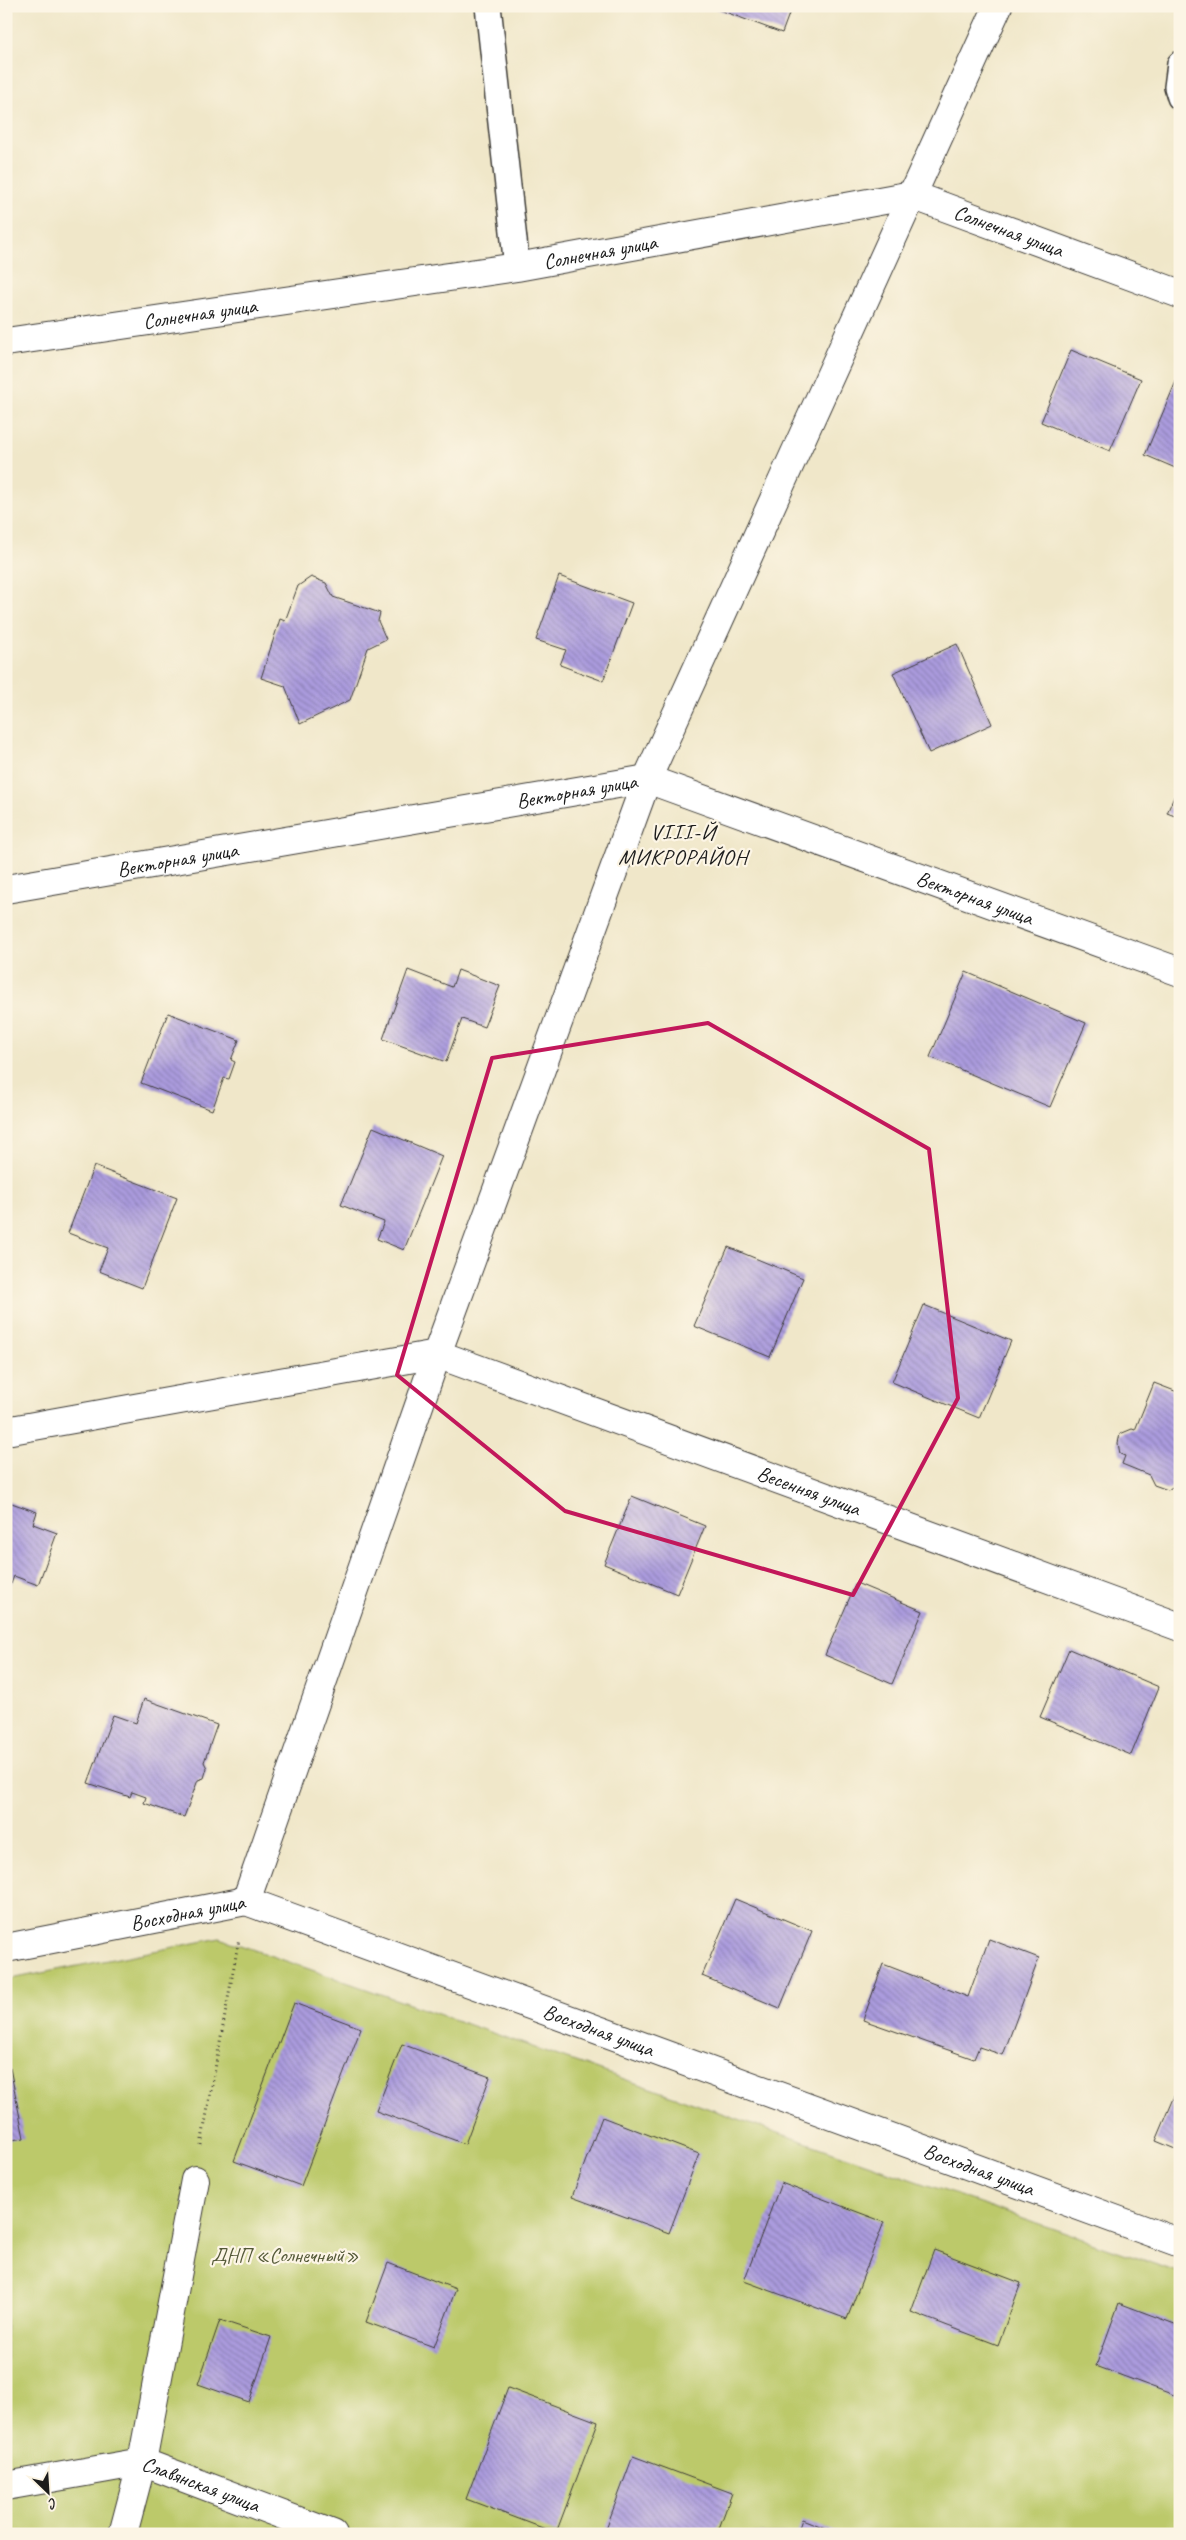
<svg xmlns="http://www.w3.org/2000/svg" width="1186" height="2540" font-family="Caveat,sans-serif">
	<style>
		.green { fill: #bcc96b; stroke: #6c7244 }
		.building { fill: url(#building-back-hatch) }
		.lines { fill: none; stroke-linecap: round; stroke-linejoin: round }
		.lane-casing { stroke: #3c3a36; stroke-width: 28 }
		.street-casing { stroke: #3c3a36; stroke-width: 30 }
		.path { stroke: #3c3a36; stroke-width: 3; stroke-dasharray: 1 4; stroke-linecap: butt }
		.lane { stroke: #fff; stroke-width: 25 }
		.street { stroke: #fff; stroke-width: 28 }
		.marked { fill: none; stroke: #c2185b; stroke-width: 4; stroke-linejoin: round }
		.labels { text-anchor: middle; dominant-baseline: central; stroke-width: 4.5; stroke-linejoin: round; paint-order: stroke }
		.street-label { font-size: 21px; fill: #1c1c1c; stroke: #fcf5e5 }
		.park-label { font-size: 21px; fill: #545938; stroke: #fcf5e5 }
		.neighbourhood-label { font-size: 22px; letter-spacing: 1px; fill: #1c1c1c; stroke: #fcf5e5 }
	</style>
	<defs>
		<pattern id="building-back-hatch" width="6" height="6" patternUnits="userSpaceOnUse" patternTransform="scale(1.25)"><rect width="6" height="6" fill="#ab9bde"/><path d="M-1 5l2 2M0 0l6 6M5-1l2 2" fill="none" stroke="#8a7eb3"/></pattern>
	</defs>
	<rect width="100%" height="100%" fill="#fcf5e5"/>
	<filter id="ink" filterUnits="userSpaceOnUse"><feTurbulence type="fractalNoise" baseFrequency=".02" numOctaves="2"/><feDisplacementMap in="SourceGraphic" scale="10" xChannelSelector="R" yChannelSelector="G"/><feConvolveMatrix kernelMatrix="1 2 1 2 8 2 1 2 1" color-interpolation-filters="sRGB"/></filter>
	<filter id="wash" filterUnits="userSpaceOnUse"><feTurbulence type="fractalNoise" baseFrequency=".0096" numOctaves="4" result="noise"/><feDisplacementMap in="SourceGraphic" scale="20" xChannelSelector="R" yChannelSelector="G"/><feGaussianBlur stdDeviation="1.12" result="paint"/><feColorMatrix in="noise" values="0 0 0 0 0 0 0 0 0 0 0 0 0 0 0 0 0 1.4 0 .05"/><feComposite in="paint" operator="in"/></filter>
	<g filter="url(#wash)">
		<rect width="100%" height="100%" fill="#f0e7c9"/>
		<polygon class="green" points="220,1938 1180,2273 1180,2534 6,2534 6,1980"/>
		<g id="blocks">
			<g class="building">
				<polygon points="709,6 792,6 782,33"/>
				<polygon points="1071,350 1141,379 1110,451 1041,422"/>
				<polygon points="1180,372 1180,470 1145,455"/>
				<polygon points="559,576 632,603 603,681 560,665 566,650 536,640"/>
				<polygon points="311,577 326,583 333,597 380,613 378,621 386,639 368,648 350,700 300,724 285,686 261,678 280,619 285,621 298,586"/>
				<polygon points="957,644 992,724 929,753 893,673"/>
				<polygon points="1180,783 1180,818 1167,813"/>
				<polygon points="408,970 452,987 458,970 500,986 484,1027 462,1019 446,1062 383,1039"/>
				<polygon points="966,972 1086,1023 1050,1107 930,1057"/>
				<polygon points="168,1013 239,1040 231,1060 235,1062 229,1079 224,1078 212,1110 141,1083"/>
				<polygon points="373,1127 442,1156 404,1250 377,1239 384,1222 341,1205"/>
				<polygon points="94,1166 177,1198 142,1288 99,1271 108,1248 68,1233"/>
				<polygon points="728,1247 803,1278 770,1357 694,1326"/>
				<polygon points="924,1305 1011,1341 979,1418 892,1382"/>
				<polygon points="1154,1383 1180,1393 1180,1486 1175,1485 1168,1490 1154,1485 1149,1475 1122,1464 1125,1456 1120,1454 1118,1443 1120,1434 1132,1429 1135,1430"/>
				<polygon points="632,1496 705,1526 677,1594 604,1564"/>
				<polygon points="6,1501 37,1512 33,1524 57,1533 38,1585 14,1576 11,1584 6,1582"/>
				<polygon points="856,1583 923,1611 892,1684 825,1655"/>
				<polygon points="1069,1649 1159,1687 1131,1755 1040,1717"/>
				<polygon points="144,1699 217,1725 204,1762 207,1768 204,1778 198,1780 184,1817 144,1803 146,1797 132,1792 130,1797 88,1783 113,1715 136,1723"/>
				<polygon points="735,1899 812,1931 780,2008 702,1976"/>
				<polygon points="989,1939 1039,1958 1003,2055 979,2047 974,2059 863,2020 883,1964 968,1997"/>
				<polygon points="294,2003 361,2028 301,2186 234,2161"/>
				<polygon points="402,2044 490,2077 465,2144 376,2111"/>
				<polygon points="10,2068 24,2138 6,2141 6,2069"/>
				<polygon points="1180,2084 1180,2151 1156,2141"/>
				<polygon points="602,2117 699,2154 669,2233 572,2197"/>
				<polygon points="781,2183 884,2222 847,2319 744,2281"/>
				<polygon points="934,2250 1021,2283 998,2345 911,2312"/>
				<polygon points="388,2263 456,2289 434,2347 366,2322"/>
				<polygon points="1119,2303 1180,2326 1180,2379 1174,2395 1096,2366"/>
				<polygon points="220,2320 271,2337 249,2402 198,2384"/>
				<polygon points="508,2388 598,2422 556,2533 466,2499"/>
				<polygon points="633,2456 732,2493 717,2534 604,2534"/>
				<polygon points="802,2519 841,2534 797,2534"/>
			</g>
		</g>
	</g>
	<g filter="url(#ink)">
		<use href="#blocks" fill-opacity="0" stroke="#3c3a36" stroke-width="1"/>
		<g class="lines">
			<defs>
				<g id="lane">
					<polyline points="488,6 517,267"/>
					<polyline points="1180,64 1177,87 1180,97"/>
				</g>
				<g id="street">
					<path id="s1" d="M6,342L517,267L912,195L1180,294"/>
					<path id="s2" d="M6,889L647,779L1180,972"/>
					<path id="s3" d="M6,1431L437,1354L1180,1627"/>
					<polyline points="246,1901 437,1354 647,779 998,6"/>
					<path id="s4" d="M6,1948L246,1901L1180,2243"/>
					<path id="s5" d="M6,2486L142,2462L333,2534"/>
					<polyline points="123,2534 142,2462 195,2180"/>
				</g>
			</defs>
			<use href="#lane" class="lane-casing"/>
			<use href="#street" class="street-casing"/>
			<polyline class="path" points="201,2145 239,1939"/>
			<use href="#lane" class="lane"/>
			<use href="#street" class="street"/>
		</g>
	</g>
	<path class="marked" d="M708,1023L929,1149L958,1398L853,1595L565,1511L397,1375L492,1058Z"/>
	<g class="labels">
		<g class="street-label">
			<text stroke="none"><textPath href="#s1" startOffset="1021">Солнечная улица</textPath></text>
			<text stroke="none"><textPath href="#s1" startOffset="601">Солнечная улица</textPath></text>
			<text stroke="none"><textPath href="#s1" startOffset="196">Солнечная улица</textPath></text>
			<text stroke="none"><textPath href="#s2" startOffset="579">Векторная улица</textPath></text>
			<text stroke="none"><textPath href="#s2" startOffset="174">Векторная улица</textPath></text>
			<text stroke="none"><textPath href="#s2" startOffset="999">Векторная улица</textPath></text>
			<text stroke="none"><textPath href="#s3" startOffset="834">Весенняя улица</textPath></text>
			<text stroke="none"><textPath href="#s4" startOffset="185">Восходная улица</textPath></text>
			<text stroke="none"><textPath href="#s4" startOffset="620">Восходная улица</textPath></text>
			<text stroke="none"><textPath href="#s4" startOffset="1025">Восходная улица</textPath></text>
			<text stroke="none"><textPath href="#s5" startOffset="201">Славянская улица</textPath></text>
		</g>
		<g class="park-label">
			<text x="285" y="2255">ДНП «Солнечный»</text>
		</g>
		<g class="neighbourhood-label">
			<text x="683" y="832">VIII-Й<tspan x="683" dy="25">МИКРОРАЙОН</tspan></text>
		</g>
	</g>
	<rect width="1186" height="2540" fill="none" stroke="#fcf5e5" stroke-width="25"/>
	<g transform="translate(48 2492) rotate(155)" stroke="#fcf5e5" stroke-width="4" paint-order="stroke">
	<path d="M0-4L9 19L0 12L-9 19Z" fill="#1c1c1c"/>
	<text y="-8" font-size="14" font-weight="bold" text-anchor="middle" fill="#1c1c1c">С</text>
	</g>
</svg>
